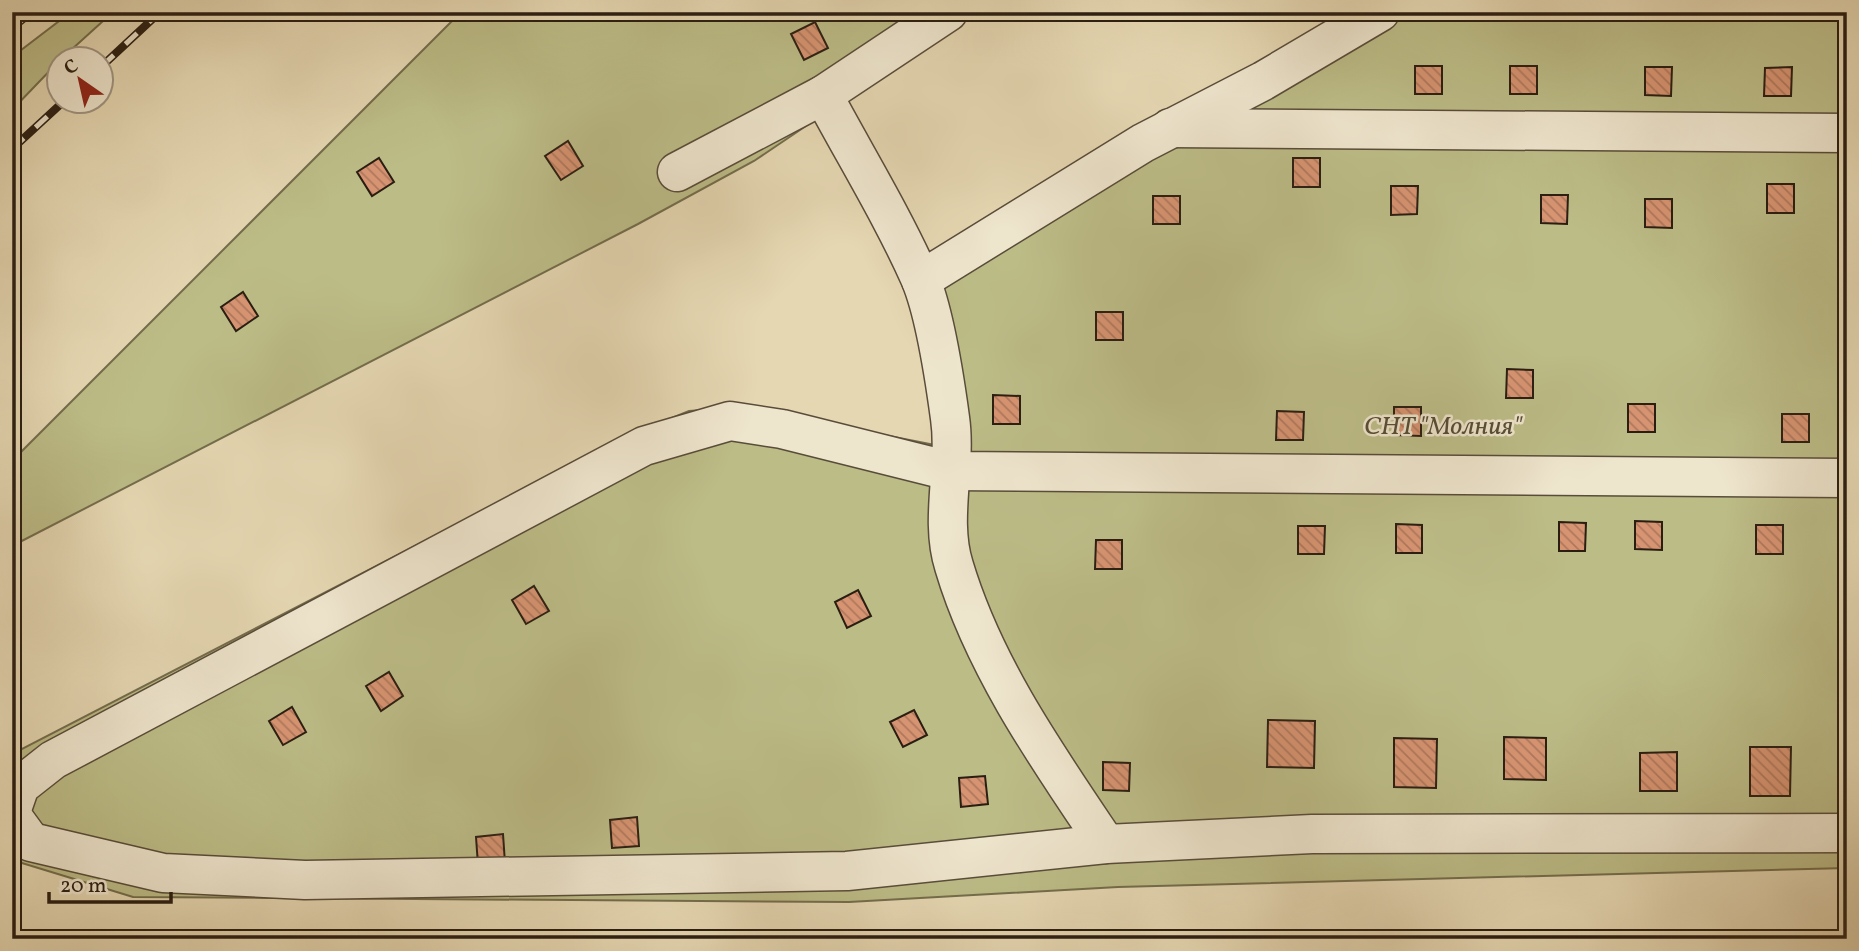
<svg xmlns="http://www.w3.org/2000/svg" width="1859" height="951" font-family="Vollkorn,serif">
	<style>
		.green { fill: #bcbc87; stroke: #736d4c; stroke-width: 2 }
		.building { fill: url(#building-back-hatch); stroke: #2a1e12; stroke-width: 2 }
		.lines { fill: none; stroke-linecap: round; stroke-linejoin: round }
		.minor-casing { stroke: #594c3a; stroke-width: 41 }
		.minor { stroke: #eee5cd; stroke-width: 38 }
		.rail-casing { stroke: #2a1e12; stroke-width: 8 }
		.rail { stroke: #eee5cd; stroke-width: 5; stroke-dasharray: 16; stroke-linecap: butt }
		.labels { text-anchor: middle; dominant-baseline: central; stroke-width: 5; stroke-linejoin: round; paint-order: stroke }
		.park-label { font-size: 26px; font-style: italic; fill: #564d35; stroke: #eee5cd }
	</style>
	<defs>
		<pattern id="building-back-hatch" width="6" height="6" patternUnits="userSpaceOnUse" patternTransform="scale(1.75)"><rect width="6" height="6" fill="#d79472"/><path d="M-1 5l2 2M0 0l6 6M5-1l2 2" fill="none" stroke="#af785c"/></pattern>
	</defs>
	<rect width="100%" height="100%" fill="#e5d7b2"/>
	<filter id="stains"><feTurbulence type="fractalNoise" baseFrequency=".00286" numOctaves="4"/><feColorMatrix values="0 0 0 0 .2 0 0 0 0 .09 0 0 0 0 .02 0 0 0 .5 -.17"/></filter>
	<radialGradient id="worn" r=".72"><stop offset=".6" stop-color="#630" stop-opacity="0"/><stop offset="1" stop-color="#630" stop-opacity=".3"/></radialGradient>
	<g class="green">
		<polygon points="71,12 113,12 60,60 12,110 12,57"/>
		<polygon points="461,12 975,12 754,161 638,224 12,546 12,461"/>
		<polygon points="1355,12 1847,12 1847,868 1118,887 849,902 133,897 12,860 12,754 630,435 689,411 741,407 940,446 936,385 900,276"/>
	</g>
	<g class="building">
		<polygon points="815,22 828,48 804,60 791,34"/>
		<rect x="1415" y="66" width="27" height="28"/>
		<rect x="1510" y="66" width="27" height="28"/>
		<polygon points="1645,67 1672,67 1671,96 1645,95"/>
		<polygon points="1792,67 1791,96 1764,96 1765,68"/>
		<polygon points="568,141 583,166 561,180 545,156"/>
		<polygon points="379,158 394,182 372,196 357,172"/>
		<rect x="1293" y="158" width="27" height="29"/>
		<rect x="1767" y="184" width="27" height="29"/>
		<polygon points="1391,186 1418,186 1417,214 1391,215"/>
		<polygon points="1541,195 1568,195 1567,224 1541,223"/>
		<rect x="1153" y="196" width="27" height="28"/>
		<polygon points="1645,199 1672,199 1672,228 1645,227"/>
		<polygon points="243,292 258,316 236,331 221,307"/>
		<rect x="1096" y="312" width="27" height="28"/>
		<polygon points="1507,369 1533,370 1533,398 1506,398"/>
		<polygon points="993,395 1020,396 1020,424 993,424"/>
		<rect x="1628" y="404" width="27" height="28"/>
		<polygon points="1394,407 1421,407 1421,436 1394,435"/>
		<polygon points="1277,411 1304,412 1303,440 1276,440"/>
		<rect x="1782" y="414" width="27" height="28"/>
		<polygon points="1635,521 1662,522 1662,550 1635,549"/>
		<polygon points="1559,522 1586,523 1585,551 1559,551"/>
		<polygon points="1396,524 1422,525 1422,553 1396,553"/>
		<rect x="1756" y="525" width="27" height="29"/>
		<polygon points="1298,526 1325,526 1324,554 1298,554"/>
		<polygon points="1096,540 1122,540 1122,569 1095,569"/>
		<polygon points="534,586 549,611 526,624 512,600"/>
		<polygon points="858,590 871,616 847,628 835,602"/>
		<polygon points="389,672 403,696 381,711 366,686"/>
		<polygon points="292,707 306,732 283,745 269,721"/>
		<polygon points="914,710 927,735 903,747 890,722"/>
		<polygon points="1268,720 1315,721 1314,768 1267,767"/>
		<polygon points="1504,737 1546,738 1546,780 1504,779"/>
		<polygon points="1394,738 1437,739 1436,788 1394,787"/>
		<polygon points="1750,747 1791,747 1790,796 1750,796"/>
		<polygon points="1677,752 1677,791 1640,791 1640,753"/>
		<polygon points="1103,762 1130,763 1129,791 1103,790"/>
		<polygon points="985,776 988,804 961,807 959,778"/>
		<polygon points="637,817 639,846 612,848 610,820"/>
		<polygon points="503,834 505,863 478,865 476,837"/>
	</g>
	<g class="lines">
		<defs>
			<g id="minor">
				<path d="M823,95C855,155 892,215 920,278C934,311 945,381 950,418C957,466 939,519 954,566C984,667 1048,758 1106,844"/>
				<polyline points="1170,128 1847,133"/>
				<polyline points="677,172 823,95 948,12"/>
				<polyline points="921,280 1143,143 1263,81 1380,12"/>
				<polyline points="12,809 20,786 53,760 644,446 730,421 782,429 950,471 1847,478"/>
				<polyline points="12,816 31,842 163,873 305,880 847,871 1106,844 1312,834 1847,833"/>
			</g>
		</defs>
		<use href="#minor" class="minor-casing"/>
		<use href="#minor" class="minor"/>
		<defs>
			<g id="rail">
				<polyline points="12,28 32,12"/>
				<polyline points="102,66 160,12"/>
				<polyline points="12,149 63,102"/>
			</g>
		</defs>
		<use href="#rail" class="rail-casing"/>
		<use href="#rail" class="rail"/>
	</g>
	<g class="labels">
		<g class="park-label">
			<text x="1443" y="427">СНТ "Молния"</text>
		</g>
	</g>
	<rect width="1859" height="951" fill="none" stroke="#e5d7b2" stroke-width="42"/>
	<rect x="14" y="14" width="1831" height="923" fill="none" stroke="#2a1e12" stroke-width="3.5"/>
	<rect x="21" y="21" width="1817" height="909" fill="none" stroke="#2a1e12" stroke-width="2"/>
	<g transform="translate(80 80) rotate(326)"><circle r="33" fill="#eee5cd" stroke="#a09582" stroke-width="2"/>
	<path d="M0-5L12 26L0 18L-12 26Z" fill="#8f2418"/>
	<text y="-10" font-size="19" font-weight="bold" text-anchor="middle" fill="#2a1e12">С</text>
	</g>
	<path d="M49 892v10h122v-10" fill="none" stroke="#2a1e12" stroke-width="3.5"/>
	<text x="60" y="892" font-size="21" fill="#2a1e12" stroke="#eee5cd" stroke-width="5" paint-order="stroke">20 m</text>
	<rect width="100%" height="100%" filter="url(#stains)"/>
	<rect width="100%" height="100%" fill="url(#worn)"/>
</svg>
